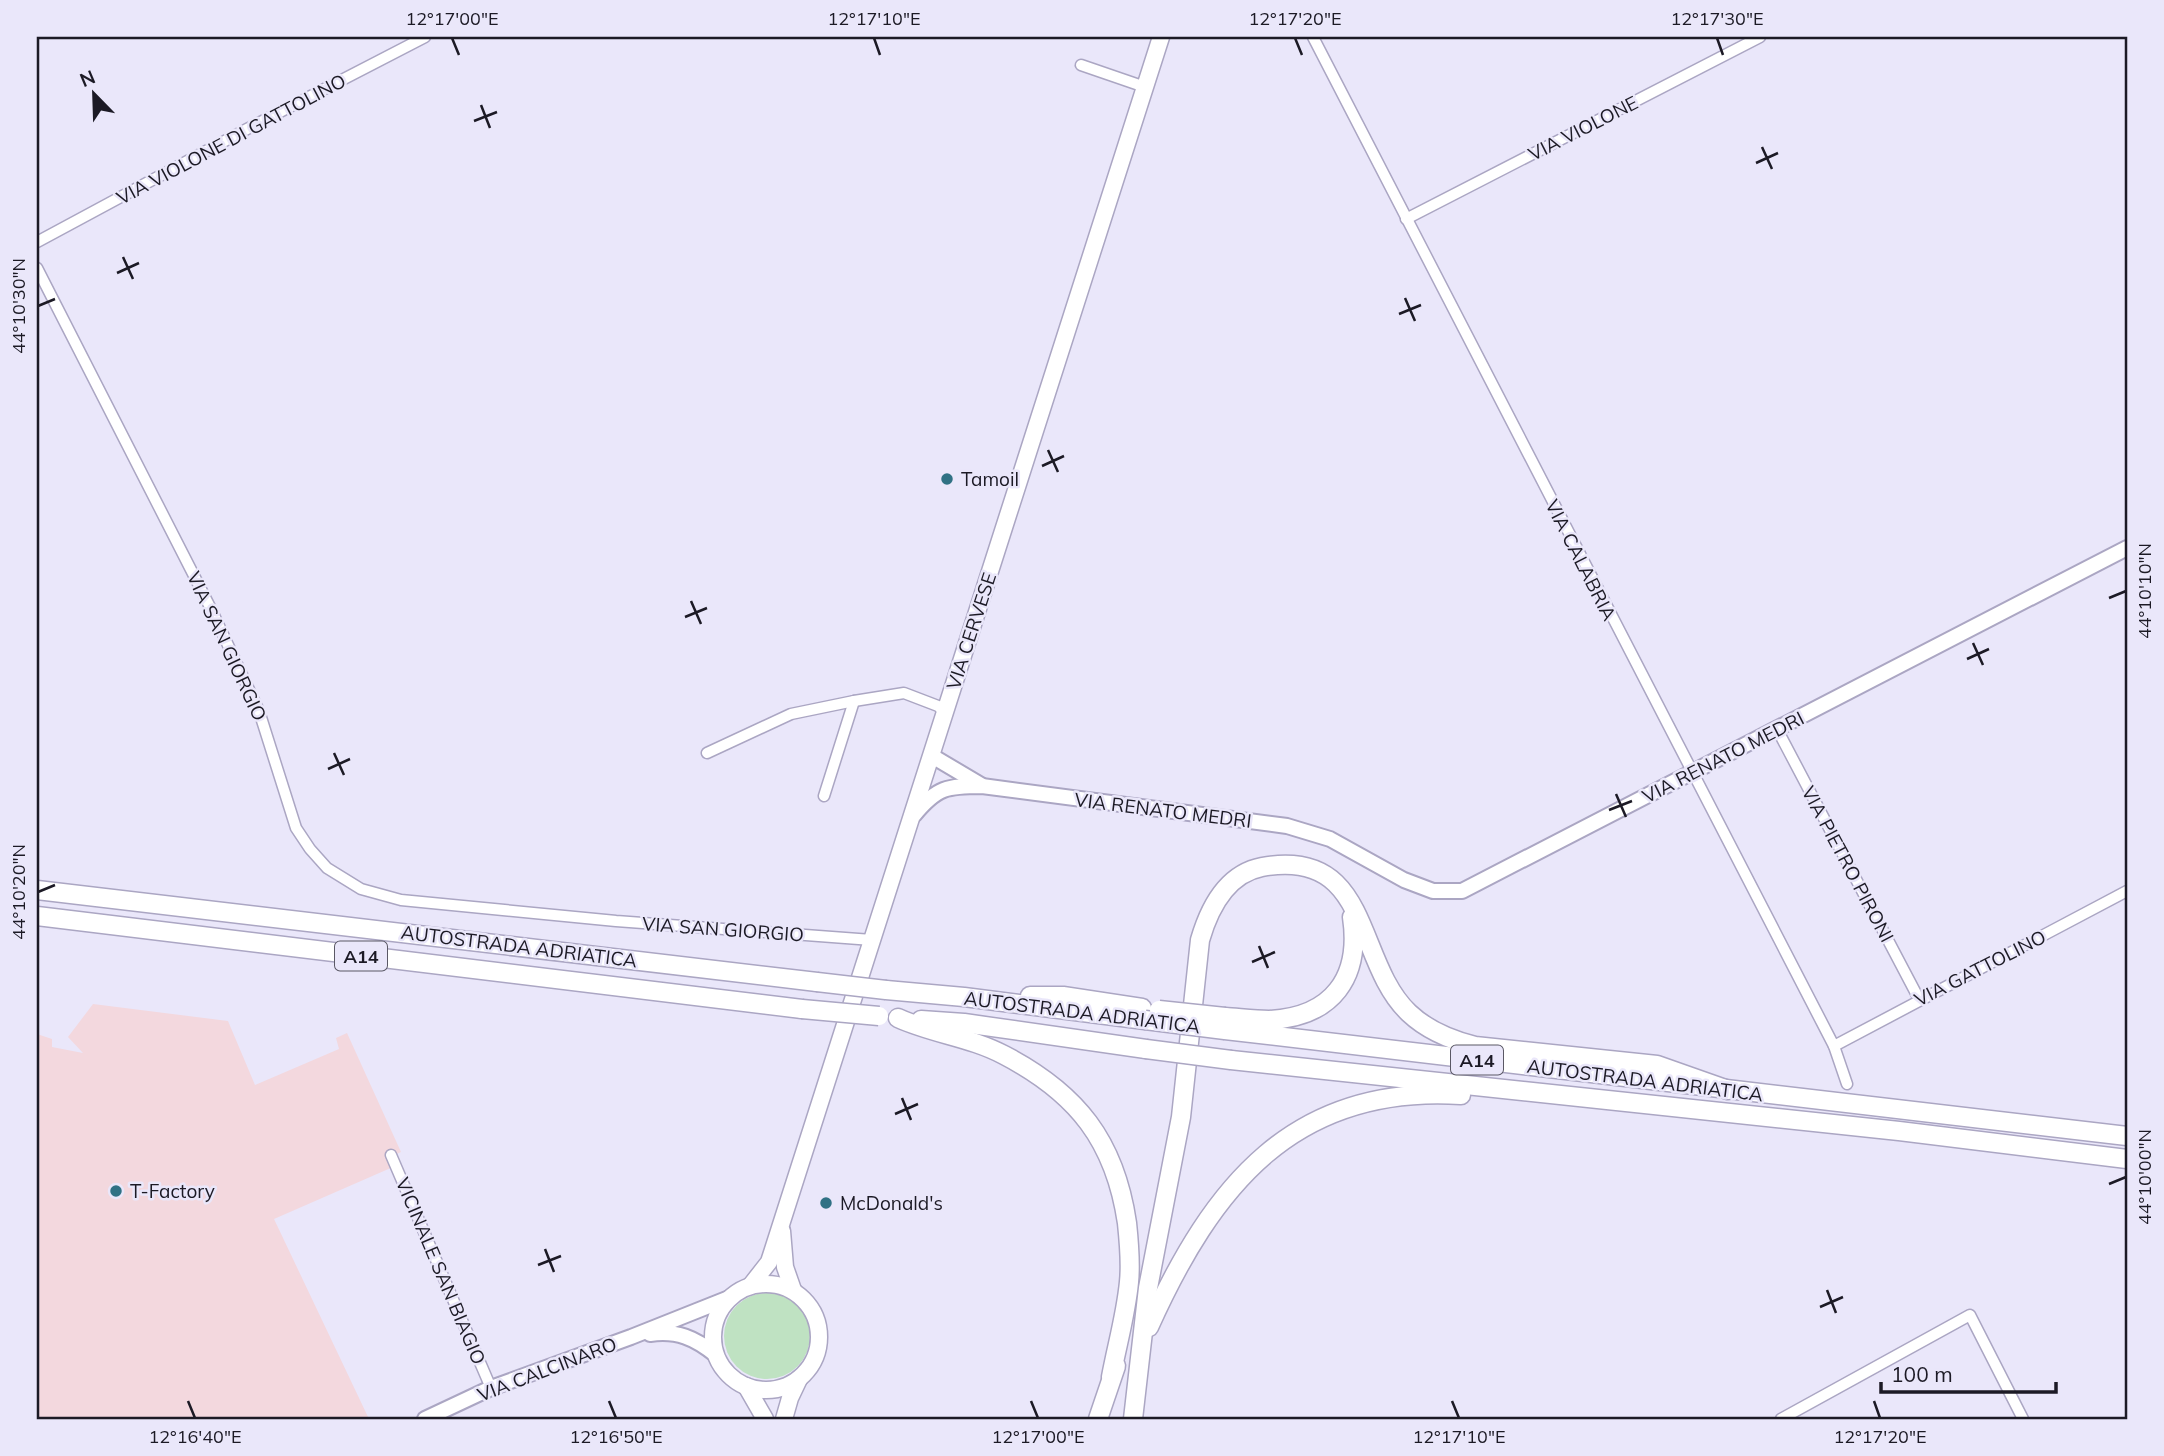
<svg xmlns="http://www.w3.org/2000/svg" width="2164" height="1456" font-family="Mulish,sans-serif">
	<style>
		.industrial { fill: #f3d8de }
		.green { fill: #bfe2c2 }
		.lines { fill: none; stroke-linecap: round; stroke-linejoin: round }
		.street-casing { stroke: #aba6c3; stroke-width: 13 }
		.secondary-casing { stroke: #aba6c3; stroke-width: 18 }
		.primary-casing { stroke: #aba6c3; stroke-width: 19 }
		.highway-casing { stroke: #aba6c3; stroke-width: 21 }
		.street { stroke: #fff; stroke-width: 10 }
		.secondary { stroke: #fff; stroke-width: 14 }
		.primary { stroke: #fff; stroke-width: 16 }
		.highway { stroke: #fff; stroke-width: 18 }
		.highway-bridge-casing { stroke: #aba6c3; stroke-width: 21; stroke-linecap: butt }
		.highway-bridge { stroke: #fff; stroke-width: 18 }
		.ticks { fill: none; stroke: #1c1a25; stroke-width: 2.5 }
		.poi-dot { fill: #307184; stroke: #eae7fa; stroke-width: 2.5 }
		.labels { text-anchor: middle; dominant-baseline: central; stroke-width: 5; stroke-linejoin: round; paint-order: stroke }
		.shield { fill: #eae7fa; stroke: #5a5865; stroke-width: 2 }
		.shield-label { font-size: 18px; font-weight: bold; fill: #1c1a25 }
		.street-label { font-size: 19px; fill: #1c1a25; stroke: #eae7fa }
		.poi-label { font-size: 19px; fill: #1c1a25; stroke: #eae7fa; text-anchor: start }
		.neatline { fill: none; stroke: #1c1a25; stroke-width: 2.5 }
		.ticks-label { font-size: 18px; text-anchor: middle; fill: #1c1a25 }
	</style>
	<rect width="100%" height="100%" fill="#eae7fa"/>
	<polygon class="industrial" points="93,1004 228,1021 255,1085 339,1049 336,1038 347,1033 401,1152 388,1158 393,1167 274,1219 369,1419 37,1419 37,1034 52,1039 52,1047 83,1053 68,1037"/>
	<circle class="green" cx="767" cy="1336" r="43"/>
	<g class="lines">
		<defs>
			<g id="street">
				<path d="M1313,37C1484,375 1662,709 1834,1046L1847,1084"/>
				<polyline points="1081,65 1145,87"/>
				<polyline points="1406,219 1760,37"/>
				<polyline points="37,242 247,129 425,37"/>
				<polyline points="37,268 211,609 259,711 296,828 310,849 327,868 361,889 401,900 616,921 872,940"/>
				<polyline points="1777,729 1919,999"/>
				<polyline points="707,753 791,714 854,701 904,693 938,706 945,713"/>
				<polyline points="824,796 854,701"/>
				<polyline points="1834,1046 2127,891"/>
				<polyline points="391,1155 491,1388"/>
				<polyline points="1781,1419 1970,1315 2023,1419"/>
			</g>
			<g id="secondary">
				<polyline points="932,756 981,785"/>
				<path d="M914,815C937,787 947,786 982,786L1287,826L1330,839L1404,880L1433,891H1462L2127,548"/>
				<path d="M650,1334C677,1330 695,1338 716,1355"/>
				<polyline points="425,1419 491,1388 631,1337 729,1298"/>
			</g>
			<g id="primary">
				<polyline points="782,1231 785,1267 793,1290"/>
				<circle cx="766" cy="1337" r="53"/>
				<polyline points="751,1285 769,1262 1161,37"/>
				<polyline points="746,1386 765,1419"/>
				<polyline points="784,1419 790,1398 799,1379"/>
			</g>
			<g id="highway">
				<polyline points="37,890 817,982"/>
				<polyline points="37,916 802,1009"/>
				<polyline points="886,990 964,997 1145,1020"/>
				<polyline points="1030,996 1063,996 1142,1008"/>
				<path d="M1225,1017C1240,1018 1255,1020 1269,1020C1333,1017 1361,977 1352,917"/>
				<path d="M898,1018C933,1034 970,1037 1004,1055C1077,1093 1115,1141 1127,1223C1129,1242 1131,1263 1129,1282C1126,1314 1117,1345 1111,1377"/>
				<polyline points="921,1020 964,1023 1146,1049"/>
				<polyline points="1225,1030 2127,1136"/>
				<polyline points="1231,1060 1899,1131 2127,1159"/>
				<path d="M1149,1327C1212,1187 1293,1084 1461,1095"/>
				<polyline points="1098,1419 1116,1366"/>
				<path d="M1133,1419L1148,1288L1181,1117L1200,940C1209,909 1226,874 1262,867C1372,847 1354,961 1409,1013C1427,1030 1451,1040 1475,1046L1657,1065L1728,1090"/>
			</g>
		</defs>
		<use href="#street" class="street-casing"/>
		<use href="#secondary" class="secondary-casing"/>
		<use href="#primary" class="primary-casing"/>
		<use href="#highway" class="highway-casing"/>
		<use href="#street" class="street"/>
		<use href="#secondary" class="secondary"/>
		<use href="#primary" class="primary"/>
		<use href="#highway" class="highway"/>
		<defs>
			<g id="highway-bridge">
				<polyline points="817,982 886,990"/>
				<polyline points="802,1009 879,1016"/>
				<polyline points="1159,1010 1225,1017"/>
				<polyline points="1145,1020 1225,1030"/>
				<polyline points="1146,1049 1231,1060"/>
			</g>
		</defs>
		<use href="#highway-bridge" class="highway-bridge-casing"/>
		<use href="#highway-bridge" class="highway-bridge"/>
	</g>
	<path class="ticks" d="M452,38L459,55M874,38L880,55M1295,38L1302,55M1717,38L1723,55M481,105L490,128M474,121L497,112M1762,147L1772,169M1756,163L1778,153M123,257L133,279M117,273L139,263M1405,298L1415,321M38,306L55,299M1399,314L1421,305M1048,450L1058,472M1042,466L1064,456M2109,598L2126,591M691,601L701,624M685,617L707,608M1973,643L1983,665M1967,659L1989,649M334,753L344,775M328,769L350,759M1616,794L1626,817M1609,810L1632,801M38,892L55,885M1259,946L1268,968M1252,962L1275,952M902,1098L911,1120M895,1114L918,1104M2109,1184L2126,1177M545,1249L554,1272M538,1265L561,1256M1827,1290L1836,1313M1820,1307L1843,1297M188,1401L195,1418M609,1401L616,1418M1031,1401L1038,1418M1452,1401L1459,1418M1874,1401L1880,1418"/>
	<g class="poi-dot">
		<circle cx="947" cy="479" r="7"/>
		<circle cx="116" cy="1191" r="7"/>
		<circle cx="826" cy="1203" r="7"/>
	</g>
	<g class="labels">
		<g class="shield">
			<rect x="335" y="941.5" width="52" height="29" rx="5"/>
			<rect x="1451" y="1045.5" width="52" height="29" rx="5"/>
		</g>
		<g class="shield-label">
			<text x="361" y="956">A14</text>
			<text x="1477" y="1060">A14</text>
		</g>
		<g class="street-label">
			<text transform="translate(1583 128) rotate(-27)">VIA VIOLONE</text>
			<text transform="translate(231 139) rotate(-28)">VIA VIOLONE DI GATTOLINO</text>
			<text transform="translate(1581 560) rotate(63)">VIA CALABRIA</text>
			<text transform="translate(971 631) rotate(-72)">VIA CERVESE</text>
			<text transform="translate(227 646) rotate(65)">VIA SAN GIORGIO</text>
			<text transform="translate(1723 757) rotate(-27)">VIA RENATO MEDRI</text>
			<text transform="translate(1163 810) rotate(7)">VIA RENATO MEDRI</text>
			<text transform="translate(1848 864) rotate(62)">VIA PIETRO PIRONI</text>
			<text transform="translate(723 929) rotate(4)">VIA SAN GIORGIO</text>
			<text transform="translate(519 946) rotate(7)">AUTOSTRADA ADRIATICA</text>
			<text transform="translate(1980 968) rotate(-27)">VIA GATTOLINO</text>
			<text transform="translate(1082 1012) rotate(7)">AUTOSTRADA ADRIATICA</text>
			<text transform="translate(1645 1080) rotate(7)">AUTOSTRADA ADRIATICA</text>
			<text transform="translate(441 1271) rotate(67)">VICINALE SAN BIAGIO</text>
			<text transform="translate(547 1369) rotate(-21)">VIA CALCINARO</text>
		</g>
		<g class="poi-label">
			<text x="961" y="479">Tamoil</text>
			<text x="130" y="1191">T-Factory</text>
			<text x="840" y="1203">McDonald's</text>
		</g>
	</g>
	<rect width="2164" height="1456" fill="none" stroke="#eae7fa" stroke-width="77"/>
	<g transform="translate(94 94) rotate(337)" stroke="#eae7fa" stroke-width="5" paint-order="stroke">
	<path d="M0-5L12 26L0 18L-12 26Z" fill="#1c1a25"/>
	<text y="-10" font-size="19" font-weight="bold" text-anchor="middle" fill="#1c1a25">N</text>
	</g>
	<path d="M1881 1382v10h175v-10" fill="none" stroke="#1c1a25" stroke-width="3.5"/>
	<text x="1891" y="1382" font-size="21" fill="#1c1a25" stroke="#eae7fa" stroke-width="5" paint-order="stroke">100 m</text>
	<rect x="38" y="38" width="2088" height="1380" class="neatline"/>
	<g class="ticks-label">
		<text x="452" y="25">12°17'00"E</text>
		<text x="874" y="25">12°17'10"E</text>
		<text x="1295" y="25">12°17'20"E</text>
		<text x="1717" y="25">12°17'30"E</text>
		<text transform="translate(19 306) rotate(-90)" y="6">44°10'30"N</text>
		<text transform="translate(2145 591) rotate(-90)" y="6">44°10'10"N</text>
		<text transform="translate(19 892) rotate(-90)" y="6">44°10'20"N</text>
		<text transform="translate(2145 1177) rotate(-90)" y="6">44°10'00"N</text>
		<text x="195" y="1443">12°16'40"E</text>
		<text x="616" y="1443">12°16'50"E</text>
		<text x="1038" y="1443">12°17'00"E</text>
		<text x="1459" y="1443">12°17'10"E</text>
		<text x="1880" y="1443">12°17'20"E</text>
	</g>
</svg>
